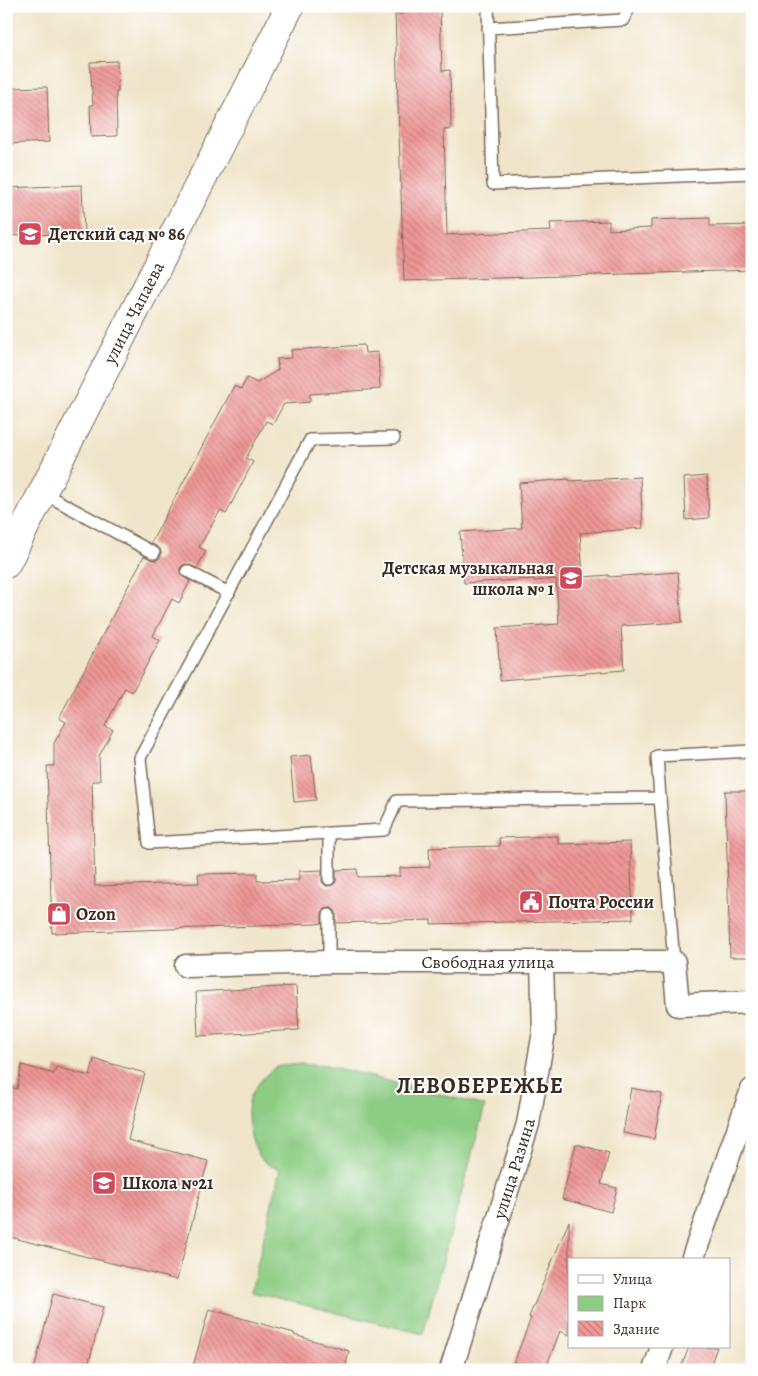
<svg xmlns="http://www.w3.org/2000/svg" width="758" height="1376" font-family="Alegreya,serif">
	<style>
		.park { fill: #8ccc83; stroke: #647b50 }
		.building { fill: url(#building-back-hatch) }
		.lines { fill: none; stroke-linecap: round; stroke-linejoin: round }
		.service-casing { stroke: #7a6b5a; stroke-width: 14 }
		.minor-casing { stroke: #7a6b5a; stroke-width: 25 }
		.tertiary-casing { stroke: #7a6b5a; stroke-width: 30 }
		.service { stroke: #fff; stroke-width: 11 }
		.minor { stroke: #fff; stroke-width: 22 }
		.tertiary { stroke: #fff; stroke-width: 28 }
		.labels { text-anchor: middle; dominant-baseline: central; stroke-width: 4; stroke-linejoin: round; paint-order: stroke }
		.poi-label { font-size: 18px; font-weight: bold; fill: #3b2a1e; stroke: #fff; text-anchor: start }
		.street-label { font-size: 18px; fill: #3b2a1e; stroke: #fff }
		.district-label { font-size: 22px; font-weight: bold; letter-spacing: 1px; fill: #3b2a1e; stroke: #fff }
	</style>
	<defs>
		<pattern id="building-back-hatch" width="6" height="6" patternUnits="userSpaceOnUse" patternTransform="scale(1.25)"><rect width="6" height="6" fill="#ee9796"/><path d="M-1 5l2 2M0 0l6 6M5-1l2 2" fill="none" stroke="#c27b7a"/></pattern>
	</defs>
	<rect width="100%" height="100%" fill="#fff"/>
	<filter id="ink" filterUnits="userSpaceOnUse"><feTurbulence type="fractalNoise" baseFrequency=".02" numOctaves="2"/><feDisplacementMap in="SourceGraphic" scale="10" xChannelSelector="R" yChannelSelector="G"/><feConvolveMatrix kernelMatrix="1 2 1 2 8 2 1 2 1" color-interpolation-filters="sRGB"/></filter>
	<filter id="wash" filterUnits="userSpaceOnUse"><feTurbulence type="fractalNoise" baseFrequency=".0096" numOctaves="4" result="noise"/><feDisplacementMap in="SourceGraphic" scale="20" xChannelSelector="R" yChannelSelector="G"/><feGaussianBlur stdDeviation="1.12" result="paint"/><feColorMatrix in="noise" values="0 0 0 0 0 0 0 0 0 0 0 0 0 0 0 0 0 1.4 0 .05"/><feComposite in="paint" operator="in"/></filter>
	<g filter="url(#wash)">
		<rect width="100%" height="100%" fill="#f0e5ca"/>
		<path class="park" d="M302,1063L326,1065L485,1106L423,1334L251,1292L280,1169C276,1167 269,1166 266,1163C250,1151 243,1110 252,1094C256,1086 265,1075 272,1070C281,1064 292,1064 302,1063Z"/>
		<g id="blocks">
			<g class="building">
				<polygon points="403,6 440,6 442,71 450,70 451,129 444,130 447,235 551,231 550,223 609,221 609,230 651,228 651,220 710,218 710,226 752,225 752,270 404,281 395,14 403,14"/>
				<polygon points="117,61 118,92 116,92 117,136 91,137 90,105 93,105 90,62"/>
				<polygon points="47,87 49,142 6,144 6,88"/>
				<polygon points="82,185 84,233 6,236 6,188"/>
				<polygon points="364,345 365,353 378,352 380,389 310,394 310,402 284,404 273,424 266,421 256,440 246,458 253,462 226,514 220,511 199,547 206,551 197,568 187,564 183,565 180,568 180,572 181,575 190,581 179,603 172,599 153,636 160,640 132,692 125,688 105,726 113,730 99,756 100,781 92,781 95,886 199,883 198,874 257,873 257,881 299,880 299,871 322,870 322,882 326,886 329,886 333,885 336,882 336,870 357,869 358,877 400,876 400,868 430,867 429,848 500,846 499,838 558,836 558,844 630,842 633,919 431,924 431,920 336,923 336,912 332,908 329,908 325,909 322,912 322,923 316,924 52,933 47,766 54,766 54,743 66,722 59,718 144,556 154,560 157,560 161,556 161,552 160,549 151,543 234,386 241,389 247,378 257,383 278,370 277,359 292,358 291,350"/>
				<polygon points="707,476 709,518 686,520 684,478"/>
				<polygon points="640,477 643,528 580,533 583,577 609,575 609,577 678,572 682,622 621,626 624,670 500,680 497,628 559,624 556,579 534,581 534,579 464,583 460,532 522,528 519,483 569,479 570,481"/>
				<polygon points="311,755 316,800 294,802 290,757"/>
				<polygon points="725,791 752,791 752,957 730,957"/>
				<polygon points="296,986 299,1030 198,1036 196,992"/>
				<polygon points="94,1059 145,1073 128,1140 208,1161 177,1280 6,1236 6,1086 17,1089 22,1065 54,1074 56,1067 90,1076"/>
				<polygon points="631,1088 662,1094 654,1139 623,1133"/>
				<polygon points="576,1144 609,1153 601,1184 617,1188 611,1212 562,1199"/>
				<polygon points="569,1221 569,1335 560,1331 545,1370 511,1370 531,1318 529,1317"/>
				<polygon points="53,1294 103,1307 87,1370 34,1370"/>
				<polygon points="209,1309 294,1333 294,1335 349,1351 345,1370 192,1370"/>
				<polygon points="689,1347 717,1347 709,1370 680,1370"/>
			</g>
		</g>
	</g>
	<g filter="url(#ink)">
		<use href="#blocks" fill-opacity="0" stroke="#7a6b5a" stroke-width="1"/>
		<g class="lines">
			<defs>
				<g id="service">
					<polyline points="488,6 493,184 752,173"/>
					<polyline points="488,28 623,20 630,6"/>
					<polyline points="394,438 310,440 140,758 149,843 384,830 397,801 660,798 657,756 752,751"/>
					<polyline points="43,493 154,553"/>
					<polyline points="187,571 229,593"/>
					<polyline points="660,798 674,962"/>
					<polyline points="329,834 329,879"/>
					<polyline points="329,962 329,915"/>
				</g>
				<g id="minor">
					<path id="s1" d="M186,966L329,962H674L678,1005L752,1002"/>
					<polyline points="692,1260 752,1090"/>
					<path id="s2" d="M451,1370L528,1124L544,1032L542,962"/>
					<polyline points="654,1370 662,1347"/>
				</g>
				<g id="tertiary">
					<path id="s3" d="M6,564L290,6"/>
				</g>
			</defs>
			<use href="#service" class="service-casing"/>
			<use href="#minor" class="minor-casing"/>
			<use href="#tertiary" class="tertiary-casing"/>
			<use href="#service" class="service"/>
			<use href="#minor" class="minor"/>
			<use href="#tertiary" class="tertiary"/>
		</g>
	</g>
	<defs>
		<symbol id="school-square" viewBox="-11 -11 22 22"><rect x="-9" y="-9" width="18" height="18" rx="4" fill="#d1495b" stroke="#fff"/><path d="M0-5L7-2L0 1L-7-2ZM-4 1L0 2.5L4 1V4Q0 6-4 4Z" fill="#fff"/></symbol>
		<symbol id="civic-square" viewBox="-11 -11 22 22"><rect x="-9" y="-9" width="18" height="18" rx="4" fill="#d1495b" stroke="#fff"/><path d="M-.6-6.5H3V-4.5H.6V-3L4-1V1h2V6H-6V1h2V-1L-.6-3ZM-1.2 2.5V6h2.4V2.5Z" fill="#fff"/></symbol>
		<symbol id="shop-square" viewBox="-11 -11 22 22"><rect x="-9" y="-9" width="18" height="18" rx="4" fill="#d1495b" stroke="#fff"/><path d="M-5-2.5h2.3a2.7 3.5 0 0 1 5.4 0H5L5.5 6h-11ZM-1.5-2.5h3a1.5 2.3 0 0 0-3 0Z" fill="#fff"/></symbol>
	</defs>
	<g fill-rule="evenodd">
		<use href="#school-square" x="16" y="220" width="28" height="28"/>
		<use href="#school-square" x="557" y="564" width="28" height="28"/>
		<use href="#civic-square" x="517" y="888" width="28" height="28"/>
		<use href="#shop-square" x="45" y="900" width="28" height="28"/>
		<use href="#school-square" x="90" y="1169" width="28" height="28"/>
	</g>
	<g class="labels">
		<g class="poi-label">
			<text x="48" y="234">Детский сад № 86</text>
			<text x="554" y="568" text-anchor="end">Детская музыкальная<tspan x="554" dy="21">школа № 1</tspan></text>
			<text x="548" y="902">Почта России</text>
			<text x="76" y="914">Ozon</text>
			<text x="122" y="1183">Школа №21</text>
		</g>
		<g class="street-label">
			<text stroke="none"><textPath href="#s3" startOffset="282">улица Чапаева</textPath></text>
			<text stroke="none"><textPath href="#s1" startOffset="302">Свободная улица</textPath></text>
			<text stroke="none"><textPath href="#s2" startOffset="211">улица Разина</textPath></text>
		</g>
		<g class="district-label">
			<text x="480" y="1086">ЛЕВОБЕРЕЖЬЕ</text>
		</g>
	</g>
	<rect width="758" height="1376" fill="none" stroke="#fff" stroke-width="25"/>
	<rect x="568" y="1258" width="162" height="90" fill="#ffffff" stroke="#b1aaa5"/>
	<rect x="578" y="1275" width="25" height="8" fill="#ffffff" stroke="#b1aaa5"/>
	<text x="613" y="1284" font-size="15" fill="#3b2a1e">Улица</text>
	<rect x="578" y="1296" width="25" height="15" fill="#8ccc83" stroke="#b1aaa5"/>
	<text x="613" y="1308" font-size="15" fill="#3b2a1e">Парк</text>
	<rect x="578" y="1321" width="25" height="15" fill="url(#building-back-hatch)" stroke="#b1aaa5"/>
	<text x="613" y="1334" font-size="15" fill="#3b2a1e">Здание</text>
</svg>
